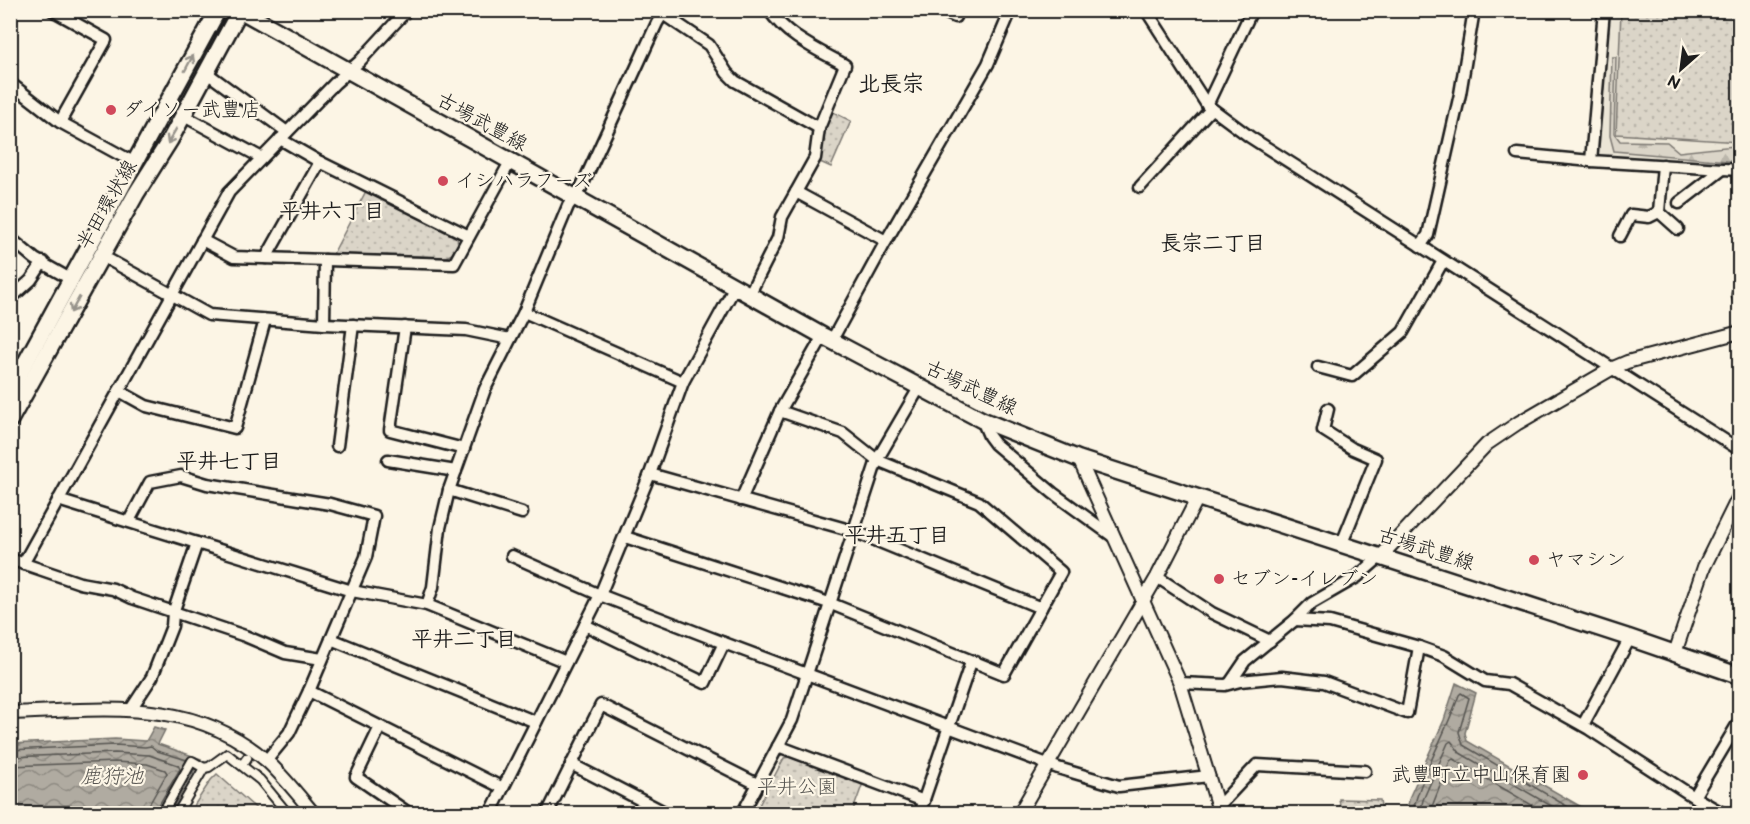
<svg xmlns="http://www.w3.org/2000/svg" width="1750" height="824" font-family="'Balsamiq Sans','Klee One',sans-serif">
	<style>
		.built { fill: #ebe5d6 }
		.forest { fill: url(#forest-firs); stroke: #7c7872; stroke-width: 1.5 }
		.park { fill: url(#park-dots); stroke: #7c7872; stroke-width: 1.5 }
		.water { fill: url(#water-waves); stroke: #75726c; stroke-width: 1.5 }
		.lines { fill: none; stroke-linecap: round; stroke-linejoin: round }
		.shore { stroke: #575551; stroke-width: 1.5 }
		.pedestrian-casing { stroke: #1c1c1c; stroke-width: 12 }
		.minor-casing { stroke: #1c1c1c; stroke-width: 15 }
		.tertiary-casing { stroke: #1c1c1c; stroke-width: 16 }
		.secondary-casing { stroke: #1c1c1c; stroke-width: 20 }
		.pedestrian { stroke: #fcf5e5; stroke-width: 8 }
		.minor { stroke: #fcf5e5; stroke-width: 10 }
		.tertiary { stroke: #fcf5e5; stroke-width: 12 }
		.secondary { stroke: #fcf5e5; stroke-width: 15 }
		.oneway { stroke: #97938b }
		.poi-dot { fill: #d1495b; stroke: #fcf5e5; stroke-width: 2 }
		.labels { text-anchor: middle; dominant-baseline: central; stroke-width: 4.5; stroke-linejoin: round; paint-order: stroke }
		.poi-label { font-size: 20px; fill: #1c1c1c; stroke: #fcf5e5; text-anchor: start }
		.street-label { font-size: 20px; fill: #1c1c1c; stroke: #fcf5e5 }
		.park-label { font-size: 20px; fill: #555450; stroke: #fcf5e5 }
		.neighbourhood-label { font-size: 21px; font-weight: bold; fill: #1c1c1c; stroke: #fcf5e5 }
		.water-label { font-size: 21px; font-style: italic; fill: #575551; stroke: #fcf5e5 }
		.quarter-label { font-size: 22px; font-weight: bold; fill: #1c1c1c; stroke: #fcf5e5 }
	</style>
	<defs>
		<pattern id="forest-firs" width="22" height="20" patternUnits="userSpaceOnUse" patternTransform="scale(1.5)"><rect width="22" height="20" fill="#dbd5c8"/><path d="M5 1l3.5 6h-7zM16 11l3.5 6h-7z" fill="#bbb6ab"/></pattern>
		<pattern id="park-dots" width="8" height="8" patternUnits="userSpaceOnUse" patternTransform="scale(1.5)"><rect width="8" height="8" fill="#dbd5c8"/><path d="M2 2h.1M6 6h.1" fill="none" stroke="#bbb6ab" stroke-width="1.8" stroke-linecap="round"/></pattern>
		<pattern id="water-waves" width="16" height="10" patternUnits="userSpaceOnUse" patternTransform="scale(1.5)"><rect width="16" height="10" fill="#b0aba1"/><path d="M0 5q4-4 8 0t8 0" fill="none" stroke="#8e8a82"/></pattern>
	</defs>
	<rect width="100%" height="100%" fill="#fcf5e5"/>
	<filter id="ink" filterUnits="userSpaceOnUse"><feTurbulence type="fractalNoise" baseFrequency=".0167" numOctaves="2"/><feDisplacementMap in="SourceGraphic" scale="12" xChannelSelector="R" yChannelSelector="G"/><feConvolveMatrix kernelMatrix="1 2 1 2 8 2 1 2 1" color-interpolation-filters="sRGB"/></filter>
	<g filter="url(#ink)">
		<polygon class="built" points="1611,11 1739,11 1739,170 1601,160 1597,154"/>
		<polygon class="forest" points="1612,57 1616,57 1614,133 1620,141 1667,142 1679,152 1734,146 1739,162 1614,151 1610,136"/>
		<g class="park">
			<polygon points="1621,11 1739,11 1739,142 1616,134"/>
			<polygon points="833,112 851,121 831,167 820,162 825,129"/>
			<polygon points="366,191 457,238 458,244 452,254 446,257 333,254"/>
			<polygon points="789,757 863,783 852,813 759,814 757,809 784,758"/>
			<polygon points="217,774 261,813 189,813 211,780"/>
			<polygon points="1339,799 1380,800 1382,812 1341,812"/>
		</g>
		<g class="water">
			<polygon points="1456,683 1476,693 1465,733 1467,741 1592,813 1406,813 1410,796 1444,720"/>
			<polygon points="154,727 165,730 158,744 201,759 170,813 11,813 10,744 115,739 146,741"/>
		</g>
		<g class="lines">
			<g class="shore">
				<polyline points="10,750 115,745 145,747 151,746 157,751 187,760"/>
				<polyline points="10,757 115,753 149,755 178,765 180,769 159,805 157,812"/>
				<polyline points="10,766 115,762 147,764 165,770 167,773 150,803 148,814"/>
				<path d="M1412,814C1422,773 1445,735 1459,695L1461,693L1469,698L1459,732L1463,745L1580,814"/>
				<polyline points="1420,814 1423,800 1448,743 1451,741 1460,753 1565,814"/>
				<polyline points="1429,814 1450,761 1453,759 1547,814"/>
			</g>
			<defs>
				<g id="pedestrian">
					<polyline points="242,765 247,758"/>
					<polyline points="162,814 192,761 204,768"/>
					<polyline points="177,814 204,768 209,767 227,754 260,780 288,814"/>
				</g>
				<g id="minor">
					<polyline points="52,10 106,40 60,122"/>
					<polyline points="940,10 955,17 957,10"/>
					<polyline points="1146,10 1207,105 1250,137 1740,450"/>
					<polyline points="1604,10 1591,161 1740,170"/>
					<polyline points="663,14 709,45 727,73 735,81 819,128"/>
					<polyline points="207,73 287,132"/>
					<polyline points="10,83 60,122 135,163"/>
					<polyline points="1207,105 1252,10"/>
					<polyline points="184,116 262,158"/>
					<polyline points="280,139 320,162 469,236"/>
					<polyline points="1517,154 1591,161"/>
					<polyline points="1140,187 1211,109"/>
					<polyline points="796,192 886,241"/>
					<polyline points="1679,203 1723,169"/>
					<polyline points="1659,212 1678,229"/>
					<polyline points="1620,236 1631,215 1649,217 1659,212 1663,165"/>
					<polyline points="10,238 35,259 72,280"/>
					<polyline points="202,240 234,257 454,264 510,162"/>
					<polyline points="1420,246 1428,235 1460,94 1474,10"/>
					<polyline points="102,256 209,315 324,324 466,330 510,339"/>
					<polyline points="266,258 320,162"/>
					<polyline points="1740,279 1738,295 1740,303"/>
					<path d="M749,295L778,238L782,217L815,158L819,128L845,65C818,50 787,37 769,10"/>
					<polyline points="10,299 31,280 43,262"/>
					<polyline points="524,312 683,382"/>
					<polyline points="324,324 325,260"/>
					<polyline points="405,327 390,430 464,449"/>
					<polyline points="832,340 886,241 988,64 1011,10"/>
					<polyline points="1318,367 1352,376 1403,332 1443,261"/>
					<polyline points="119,391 146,406 235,428 265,320"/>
					<polyline points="1328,409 1323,430 1353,449 1376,459 1342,543"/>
					<polyline points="982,420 989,436 995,444 1053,493 1115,538"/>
					<polyline points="337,446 353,325"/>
					<polyline points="388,460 456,471"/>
					<polyline points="650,474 853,531 1041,608"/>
					<polyline points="449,490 522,513"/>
					<polyline points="58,500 352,591 427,605 566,662"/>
					<polyline points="741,500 780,411 823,336"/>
					<polyline points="129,521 150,482 181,476 207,484 330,504 374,516 366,557 309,691 289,733 266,761"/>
					<polyline points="625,537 829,603 1004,674 1061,572 979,502 877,460 843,433 780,411"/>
					<polyline points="512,556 600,595 724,643 1058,768 1119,786 1209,776"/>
					<polyline points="10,559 80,583 113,589 132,598 245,636 285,653 322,659"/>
					<polyline points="23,564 229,192 335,83 359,62 407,10"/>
					<polyline points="1157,577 1212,613 1270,641"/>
					<polyline points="427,605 433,587 440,528 449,490 485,389 524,312 568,206 581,188 657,23 665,10"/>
					<polyline points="1295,620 1330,622 1419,647 1444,656 1485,681 1509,684 1589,729 1694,797 1724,814"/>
					<polyline points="585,625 705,683 724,643"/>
					<polyline points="331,639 536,722"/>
					<polyline points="1180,683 1225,685 1240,681 1282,677 1324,682 1407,713 1419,647"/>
					<polyline points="1230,683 1245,661 1295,620 1312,603 1357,577 1381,556"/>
					<polyline points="309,691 503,788"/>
					<polyline points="131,709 152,677 172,626 173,613 197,543"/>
					<polyline points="1583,725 1630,638"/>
					<polyline points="380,727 356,777 410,814"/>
					<polyline points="778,746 924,801"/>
					<polyline points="571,764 668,814"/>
					<polyline points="1694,797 1740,720"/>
					<polyline points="490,814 600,595 650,474 683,382 735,287"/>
					<polyline points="547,814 601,705 757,784"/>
					<polyline points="742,814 792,720 877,460 919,388"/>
					<polyline points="919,814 971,662"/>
					<polyline points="1211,814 1257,765 1365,771"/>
				</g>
				<g id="tertiary">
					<polyline points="1079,459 1180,683 1220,814"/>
					<polyline points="1381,556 1487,444 1518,423 1613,368 1627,362 1740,332"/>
					<polyline points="1675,653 1704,567 1740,494"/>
					<path d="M10,713C102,710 193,695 268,762C285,778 299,796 314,814"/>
					<polyline points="1019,814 1157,577 1198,497"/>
				</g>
				<g id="secondary">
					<polyline points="240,10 823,336 982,420 1079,459 1630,638 1740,676"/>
					<polyline points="10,391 218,10"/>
					<polyline points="10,420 136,194 170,140 240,10"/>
				</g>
			</defs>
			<use href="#pedestrian" class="pedestrian-casing"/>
			<use href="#minor" class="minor-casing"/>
			<use href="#tertiary" class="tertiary-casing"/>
			<use href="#secondary" class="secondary-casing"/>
			<use href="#pedestrian" class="pedestrian"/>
			<use href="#minor" class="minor"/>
			<use href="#tertiary" class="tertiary"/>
			<use href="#secondary" class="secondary"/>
		</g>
		<defs><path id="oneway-shaft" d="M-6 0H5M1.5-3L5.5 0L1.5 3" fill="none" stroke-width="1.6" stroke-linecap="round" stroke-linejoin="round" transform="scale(1.5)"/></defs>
		<g class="oneway">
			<use href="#oneway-shaft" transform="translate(189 63) rotate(-62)"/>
			<use href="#oneway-shaft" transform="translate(172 136) rotate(120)"/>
			<use href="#oneway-shaft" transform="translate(75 305) rotate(119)"/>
		</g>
	</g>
	<g class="poi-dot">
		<circle cx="111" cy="110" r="6"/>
		<circle cx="443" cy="181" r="6"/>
		<circle cx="1534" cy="560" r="6"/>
		<circle cx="1219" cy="579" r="6"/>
		<circle cx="1583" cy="775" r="6"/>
	</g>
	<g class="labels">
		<g class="poi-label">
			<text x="123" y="110">ダイソー武豊店</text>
			<text x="455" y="181">イシハラフーズ</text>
			<text x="1546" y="560">ヤマシン</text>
			<text x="1231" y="579">セブン-イレブン</text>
			<text x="1571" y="775" text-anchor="end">武豊町立中山保育園</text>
		</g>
		<g class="street-label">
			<text transform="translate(482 122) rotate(29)">古場武豊線</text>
			<text transform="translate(107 205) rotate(-60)">半田環状線</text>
			<text transform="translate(971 388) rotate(26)">古場武豊線</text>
			<text transform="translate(1426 549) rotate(18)">古場武豊線</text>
		</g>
		<g class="park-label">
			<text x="797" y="787">平井公園</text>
		</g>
		<g class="neighbourhood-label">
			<text x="332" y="211">平井六丁目</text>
			<text x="1213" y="243">長宗二丁目</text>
			<text x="229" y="461">平井七丁目</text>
			<text x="897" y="535">平井五丁目</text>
			<text x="464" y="639">平井二丁目</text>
		</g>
		<g class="water-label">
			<text x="112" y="776">鹿狩池</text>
		</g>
		<g class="quarter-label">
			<text x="891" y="84">北長宗</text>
		</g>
	</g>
	<rect width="1750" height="824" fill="none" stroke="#fcf5e5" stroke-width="36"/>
	<rect x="18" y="18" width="1714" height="788" fill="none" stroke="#1c1c1c" stroke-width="2" filter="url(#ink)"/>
	<g transform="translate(1681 69) rotate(208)" stroke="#fcf5e5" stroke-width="4.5" paint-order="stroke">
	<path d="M0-4.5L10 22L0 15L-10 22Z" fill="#1c1c1c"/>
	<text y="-9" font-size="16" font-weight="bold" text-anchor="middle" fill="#1c1c1c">N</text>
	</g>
</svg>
